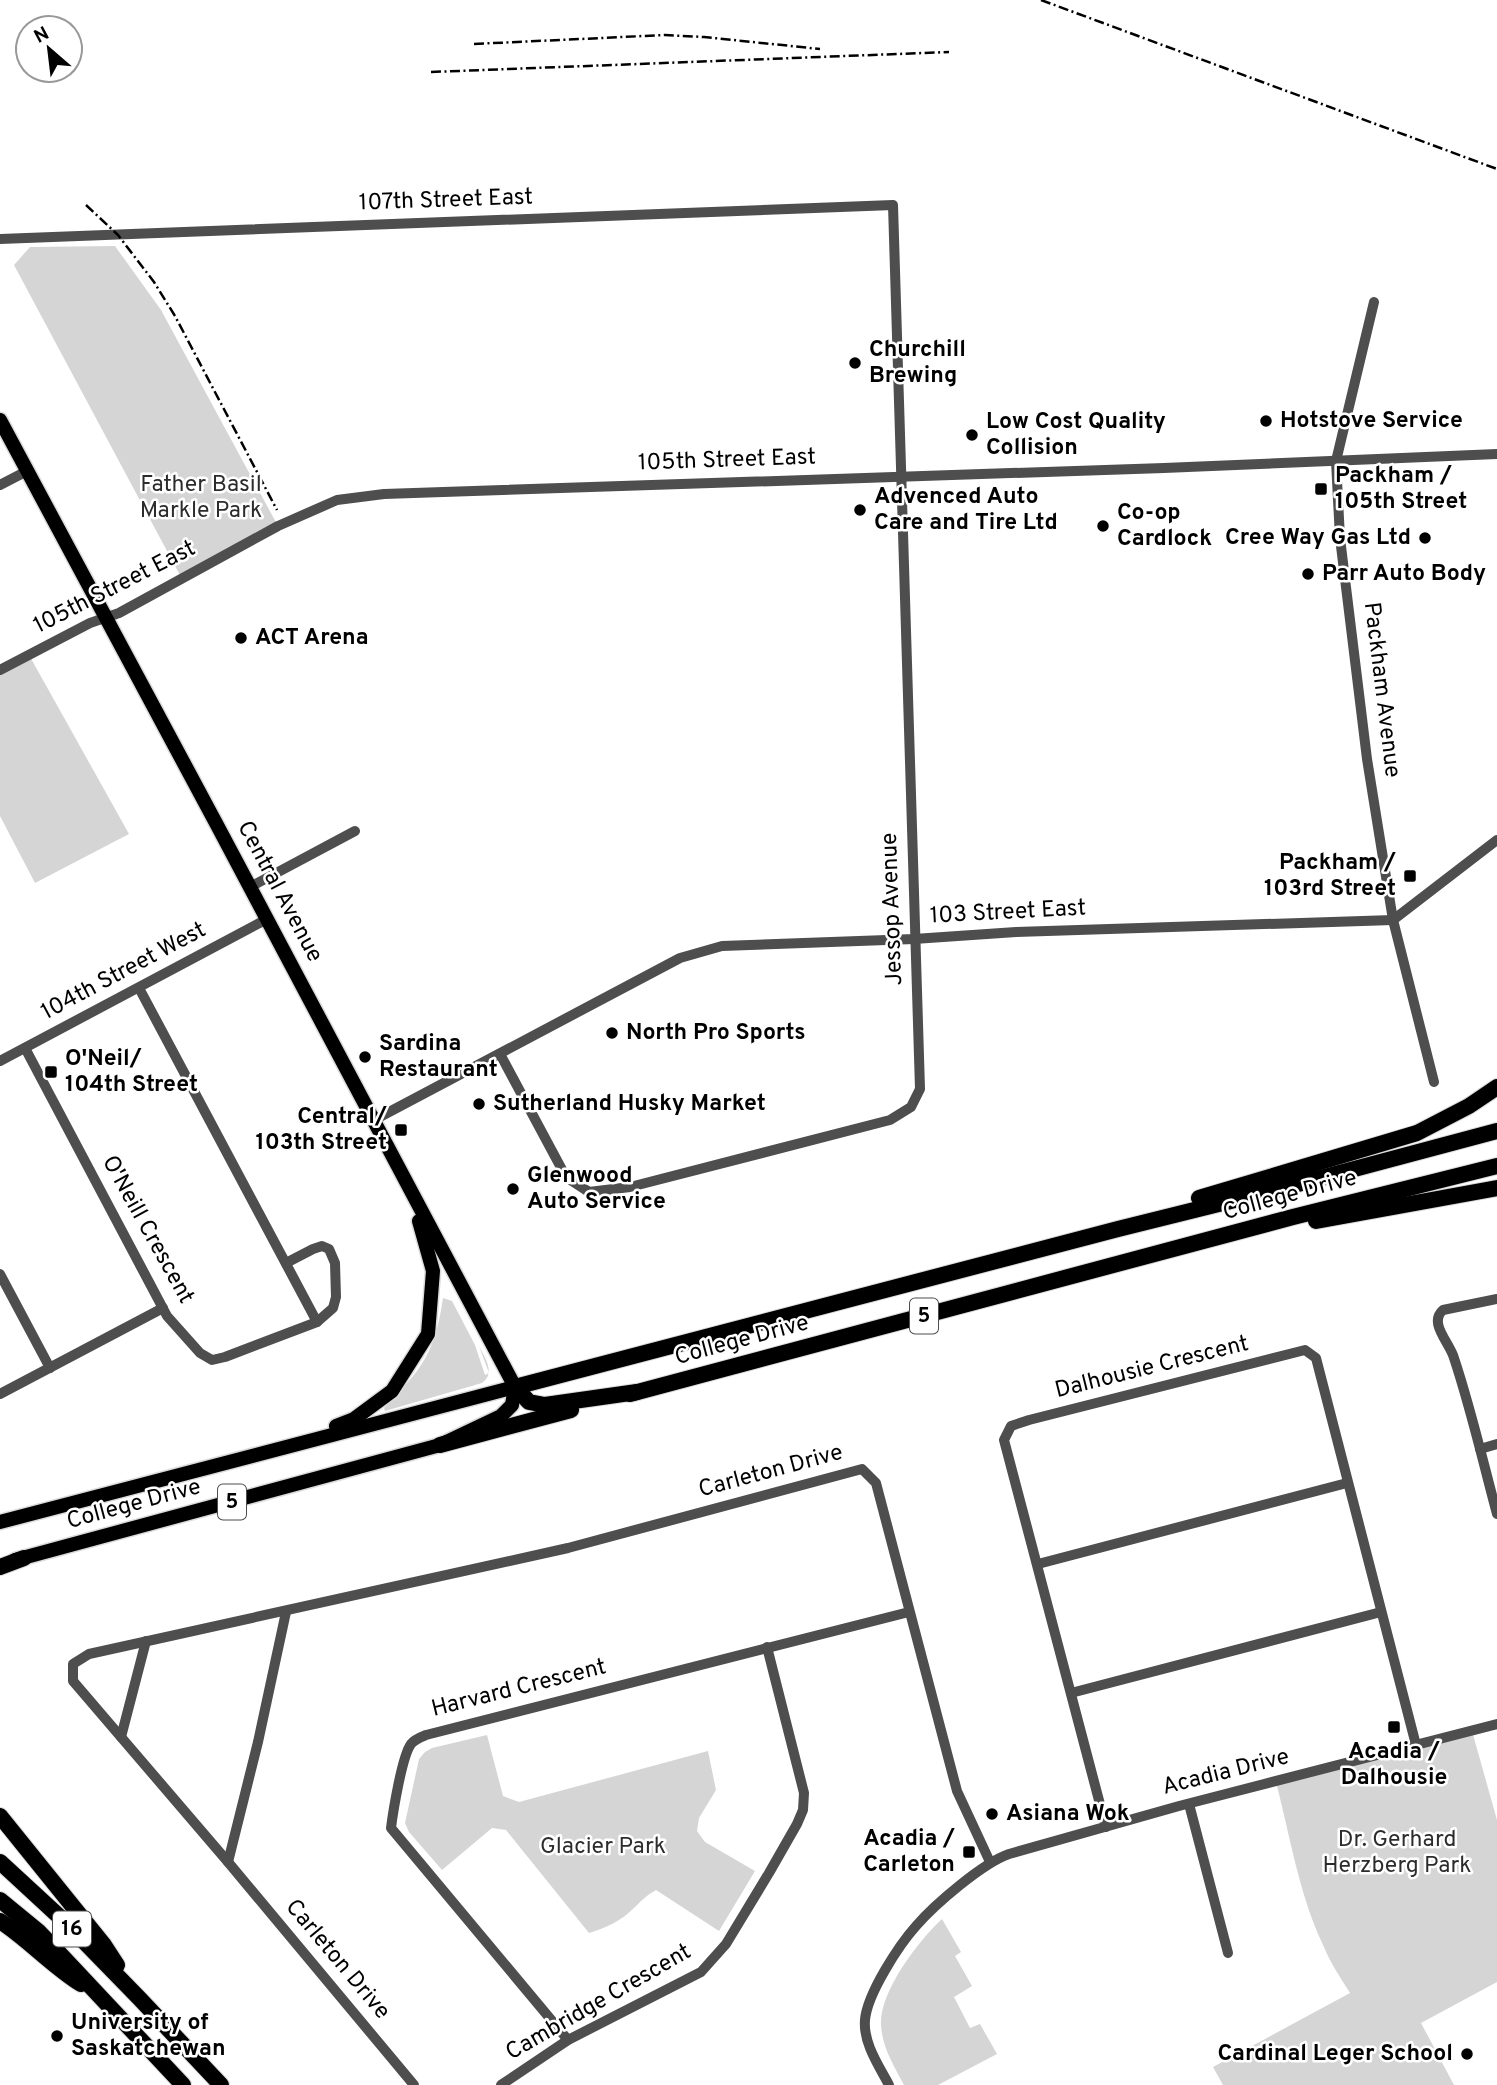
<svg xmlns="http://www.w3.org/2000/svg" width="1497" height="2085" font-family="Overpass,sans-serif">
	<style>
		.green { fill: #d5d5d5 }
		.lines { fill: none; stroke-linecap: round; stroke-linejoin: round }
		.major-casing { stroke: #dbdbdb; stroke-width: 17 }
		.highway-casing { stroke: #dbdbdb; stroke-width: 18 }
		.minor { stroke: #4e4e4e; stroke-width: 10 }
		.major { stroke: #000; stroke-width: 14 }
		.highway { stroke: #000; stroke-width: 16 }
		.rail { stroke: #000; stroke-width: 2.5; stroke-dasharray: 10 3.5 2 3.5; stroke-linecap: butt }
		.poi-dot { fill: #000; stroke: #fff; stroke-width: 2.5 }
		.labels { text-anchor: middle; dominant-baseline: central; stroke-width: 5; stroke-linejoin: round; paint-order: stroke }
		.shield { fill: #fff; stroke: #4c4c4c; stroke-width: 2 }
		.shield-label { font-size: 21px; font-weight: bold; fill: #000 }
		.street-label { font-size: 23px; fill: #000; stroke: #fff }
		.poi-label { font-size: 23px; font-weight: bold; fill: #000; stroke: #fff; text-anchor: start }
		.park-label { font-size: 23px; fill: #2c2c2c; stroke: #fff }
	</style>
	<rect width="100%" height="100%" fill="#fff"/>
	<g class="green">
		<polygon points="115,246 161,310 278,526 182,579 14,265 30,247"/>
		<polygon points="29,655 129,834 35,883 0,816 0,670"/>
		<path d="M443,1298L452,1301L475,1345L485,1375L489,1373L479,1346C485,1358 496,1373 482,1383L385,1411L384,1408C422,1369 435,1353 443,1298Z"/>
		<path d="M1472,1731L1497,1820V1982L1421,2023L1454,2085H1223L1213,2067L1350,1993C1340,1977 1330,1962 1323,1945C1299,1894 1290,1836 1276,1782Z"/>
		<path d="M487,1735L503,1796L519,1802L708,1751L716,1790L699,1818L697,1831L705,1842L755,1871L719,1931L656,1890C647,1895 642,1900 634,1908C621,1921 606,1928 589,1933L506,1830L492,1828L442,1870L409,1832L405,1823L419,1759L425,1752L432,1748Z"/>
		<path d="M942,1919L961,1952L955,1956L972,1986L954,1997L970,2028L980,2024L997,2054L938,2085H904C894,2066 882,2047 881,2025C879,1992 919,1940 942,1919Z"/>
	</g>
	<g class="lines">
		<defs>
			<g id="major">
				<polyline points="0,420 217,825 515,1387"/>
				<polyline points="336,1426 354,1419 392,1391 428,1334 433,1271 419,1221"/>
				<polyline points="0,1522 515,1387"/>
				<polyline points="15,1560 440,1445 501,1416 512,1405 515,1387"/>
			</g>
			<g id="highway">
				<polyline points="1199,1198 1417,1133 1469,1106 1497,1087"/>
				<polyline points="1316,1221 1497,1188"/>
				<polyline points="637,1392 545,1405 529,1402 515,1387 1118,1229 1283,1188 1497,1131"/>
				<polyline points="630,1394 1293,1217 1497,1166"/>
				<polyline points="440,1445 571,1410"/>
				<polyline points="0,1567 24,1558"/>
				<polyline points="0,1816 104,1945 117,1965"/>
				<polyline points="0,1862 63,1920 140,1999 221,2085"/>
				<polyline points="0,1900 39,1932 62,1956 183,2085"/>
				<path d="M0,1921C29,1940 52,1966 81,1984"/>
			</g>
		</defs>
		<use href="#major" class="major-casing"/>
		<use href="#highway" class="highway-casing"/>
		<g class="minor">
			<polyline points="0,239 893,205 920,1089 911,1107 890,1120 630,1187 589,1192 566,1177 500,1054"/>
			<polyline points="1374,302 1336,461 1340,538 1367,759 1393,920 1434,1082"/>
			<polyline points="0,485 27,471"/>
			<polyline points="0,670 90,623 119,613 278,526 337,500 384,494 1164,468 1497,454"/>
			<polyline points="250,887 355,831"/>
			<polyline points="139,988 317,1322"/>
			<polyline points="25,1048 167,1316 200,1353 212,1360 225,1357 317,1322 333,1308 336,1297 335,1263 329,1249 322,1246 313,1249 286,1263"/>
			<polyline points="0,1061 267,919"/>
			<polyline points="374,1120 680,958 722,946 914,939 1016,932 1393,920 1497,840"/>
			<polyline points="0,1274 50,1368"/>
			<path d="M1497,1299L1443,1310C1428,1323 1450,1343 1454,1358C1471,1409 1483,1462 1497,1514"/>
			<polyline points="0,1394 163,1308"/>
			<polyline points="1480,1449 1497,1444"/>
			<polyline points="1038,1564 1347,1483"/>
			<polyline points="1071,1693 1381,1612"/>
			<polyline points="121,1737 146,1641"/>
			<polyline points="1189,1804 1228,1953"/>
			<polyline points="1106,1827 1004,1440 1011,1426 1029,1420 1305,1350 1316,1358 1416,1745"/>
			<polyline points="228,1862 258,1742 286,1612"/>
			<path d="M568,2040L391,1828C393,1812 402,1756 411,1744C414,1740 421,1737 426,1735L909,1612"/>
			<polyline points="414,2085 228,1862 73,1681 73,1664 89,1654 568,1548 862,1469 876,1483 957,1791 990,1862"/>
			<polyline points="501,2085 568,2040 701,1972 726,1944 769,1873 797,1824 803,1810 804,1793 767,1647"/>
			<path d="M889,2085C879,2066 863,2043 865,2020C867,1994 899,1945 916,1926C935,1904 983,1863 1009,1854L1179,1806L1497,1724"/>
		</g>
		<use href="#major" class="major"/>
		<use href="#highway" class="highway"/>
		<g class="rail">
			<polyline points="1041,0 1497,169"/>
			<polyline points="474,44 665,35 704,37 820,49"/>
			<polyline points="431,72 949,52"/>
			<polyline points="86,205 118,235 154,282 175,316 277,510"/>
		</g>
	</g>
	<g class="poi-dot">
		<circle cx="855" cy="363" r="7"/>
		<circle cx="1266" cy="421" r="7"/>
		<circle cx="972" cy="435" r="7"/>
		<rect x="1314" y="482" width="14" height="14" rx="3.5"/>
		<circle cx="860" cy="510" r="7"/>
		<circle cx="1103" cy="526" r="7"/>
		<circle cx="1425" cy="538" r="7"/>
		<circle cx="1308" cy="574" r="7"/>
		<circle cx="241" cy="638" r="7"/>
		<rect x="1403" y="869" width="14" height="14" rx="3.5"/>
		<circle cx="612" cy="1033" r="7"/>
		<circle cx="365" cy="1057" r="7"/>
		<rect x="44" y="1065" width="14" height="14" rx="3.5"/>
		<circle cx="479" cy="1104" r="7"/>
		<rect x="394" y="1123" width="14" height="14" rx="3.5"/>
		<circle cx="513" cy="1189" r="7"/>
		<rect x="1387" y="1720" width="14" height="14" rx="3.5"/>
		<circle cx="992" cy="1814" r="7"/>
		<rect x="962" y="1845" width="14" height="14" rx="3.5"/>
		<circle cx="57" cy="2036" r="7"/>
		<circle cx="1467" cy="2054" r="7"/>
	</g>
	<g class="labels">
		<g class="shield">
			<rect x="910" y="1298.5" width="28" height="35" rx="5"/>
			<rect x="218" y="1484.5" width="28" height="35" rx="5"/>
			<rect x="53" y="1911.5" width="38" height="35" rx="5"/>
		</g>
		<g class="shield-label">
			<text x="924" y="1316">5</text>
			<text x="232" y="1502">5</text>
			<text x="72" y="1929">16</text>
		</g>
		<g class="street-label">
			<text transform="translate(446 201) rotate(-2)">107th Street East</text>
			<text transform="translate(727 461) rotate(-2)">105th Street East</text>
			<text transform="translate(115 588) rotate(-27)">105th Street East</text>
			<text transform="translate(1381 690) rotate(83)">Packham Avenue</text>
			<text transform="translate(279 892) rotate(62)">Central Avenue</text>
			<text transform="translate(893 909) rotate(-92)">Jessop Avenue</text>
			<text transform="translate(1008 913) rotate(-3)">103 Street East</text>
			<text transform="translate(124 972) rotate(-28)">104th Street West</text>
			<text transform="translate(1290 1196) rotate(-15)">College Drive</text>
			<text transform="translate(147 1230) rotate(61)">O'Neill Crescent</text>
			<text transform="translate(742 1341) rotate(-15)">College Drive</text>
			<text transform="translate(1152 1368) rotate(-14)">Dalhousie Crescent</text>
			<text transform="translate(771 1472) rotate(-15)">Carleton Drive</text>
			<text transform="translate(134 1505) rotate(-15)">College Drive</text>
			<text transform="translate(519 1689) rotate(-14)">Harvard Crescent</text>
			<text transform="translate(1226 1773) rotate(-14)">Acadia Drive</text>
			<text transform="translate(337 1960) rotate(50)">Carleton Drive</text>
			<text transform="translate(599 2003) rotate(-30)">Cambridge Crescent</text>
		</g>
		<g class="poi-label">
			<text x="869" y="350">Churchill<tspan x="869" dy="26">Brewing</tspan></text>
			<text x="1280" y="421">Hotstove Service</text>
			<text x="986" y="422">Low Cost Quality<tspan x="986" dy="26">Collision</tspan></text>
			<text x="1335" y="476">Packham /<tspan x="1335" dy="26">105th Street</tspan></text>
			<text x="874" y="497">Advenced Auto<tspan x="874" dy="26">Care and Tire Ltd</tspan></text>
			<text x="1117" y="513">Co-op<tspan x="1117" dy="26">Cardlock</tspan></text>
			<text x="1411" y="538" text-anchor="end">Cree Way Gas Ltd</text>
			<text x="1322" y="574">Parr Auto Body</text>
			<text x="255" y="638">ACT Arena</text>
			<text x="1396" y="863" text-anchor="end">Packham /<tspan x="1396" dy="26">103rd Street</tspan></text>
			<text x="626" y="1033">North Pro Sports</text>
			<text x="379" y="1044">Sardina<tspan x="379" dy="26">Restaurant</tspan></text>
			<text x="65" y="1059">O'Neil/<tspan x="65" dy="26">104th Street</tspan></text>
			<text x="493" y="1104">Sutherland Husky Market</text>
			<text x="387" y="1117" text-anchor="end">Central/<tspan x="387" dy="26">103th Street</tspan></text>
			<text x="527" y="1176">Glenwood<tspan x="527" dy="26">Auto Service</tspan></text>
			<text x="1394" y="1752" text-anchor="middle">Acadia /<tspan x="1394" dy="26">Dalhousie</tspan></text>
			<text x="1006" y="1814">Asiana Wok</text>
			<text x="955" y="1839" text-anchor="end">Acadia /<tspan x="955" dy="26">Carleton</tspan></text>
			<text x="71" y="2023">University of<tspan x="71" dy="26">Saskatchewan</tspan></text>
			<text x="1453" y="2054" text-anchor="end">Cardinal Leger School</text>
		</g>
		<g class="park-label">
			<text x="201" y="485">Father Basil<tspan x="201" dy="26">Markle Park</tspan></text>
			<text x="1397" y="1840">Dr. Gerhard<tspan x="1397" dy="26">Herzberg Park</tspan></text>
			<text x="603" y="1847">Glacier Park</text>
		</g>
	</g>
	<g transform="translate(49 49) rotate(332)"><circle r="33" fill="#ffffff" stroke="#999999" stroke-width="2"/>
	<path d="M0-5L12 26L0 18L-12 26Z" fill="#000000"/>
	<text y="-10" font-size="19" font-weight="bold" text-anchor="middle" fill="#000000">N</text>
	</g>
</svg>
